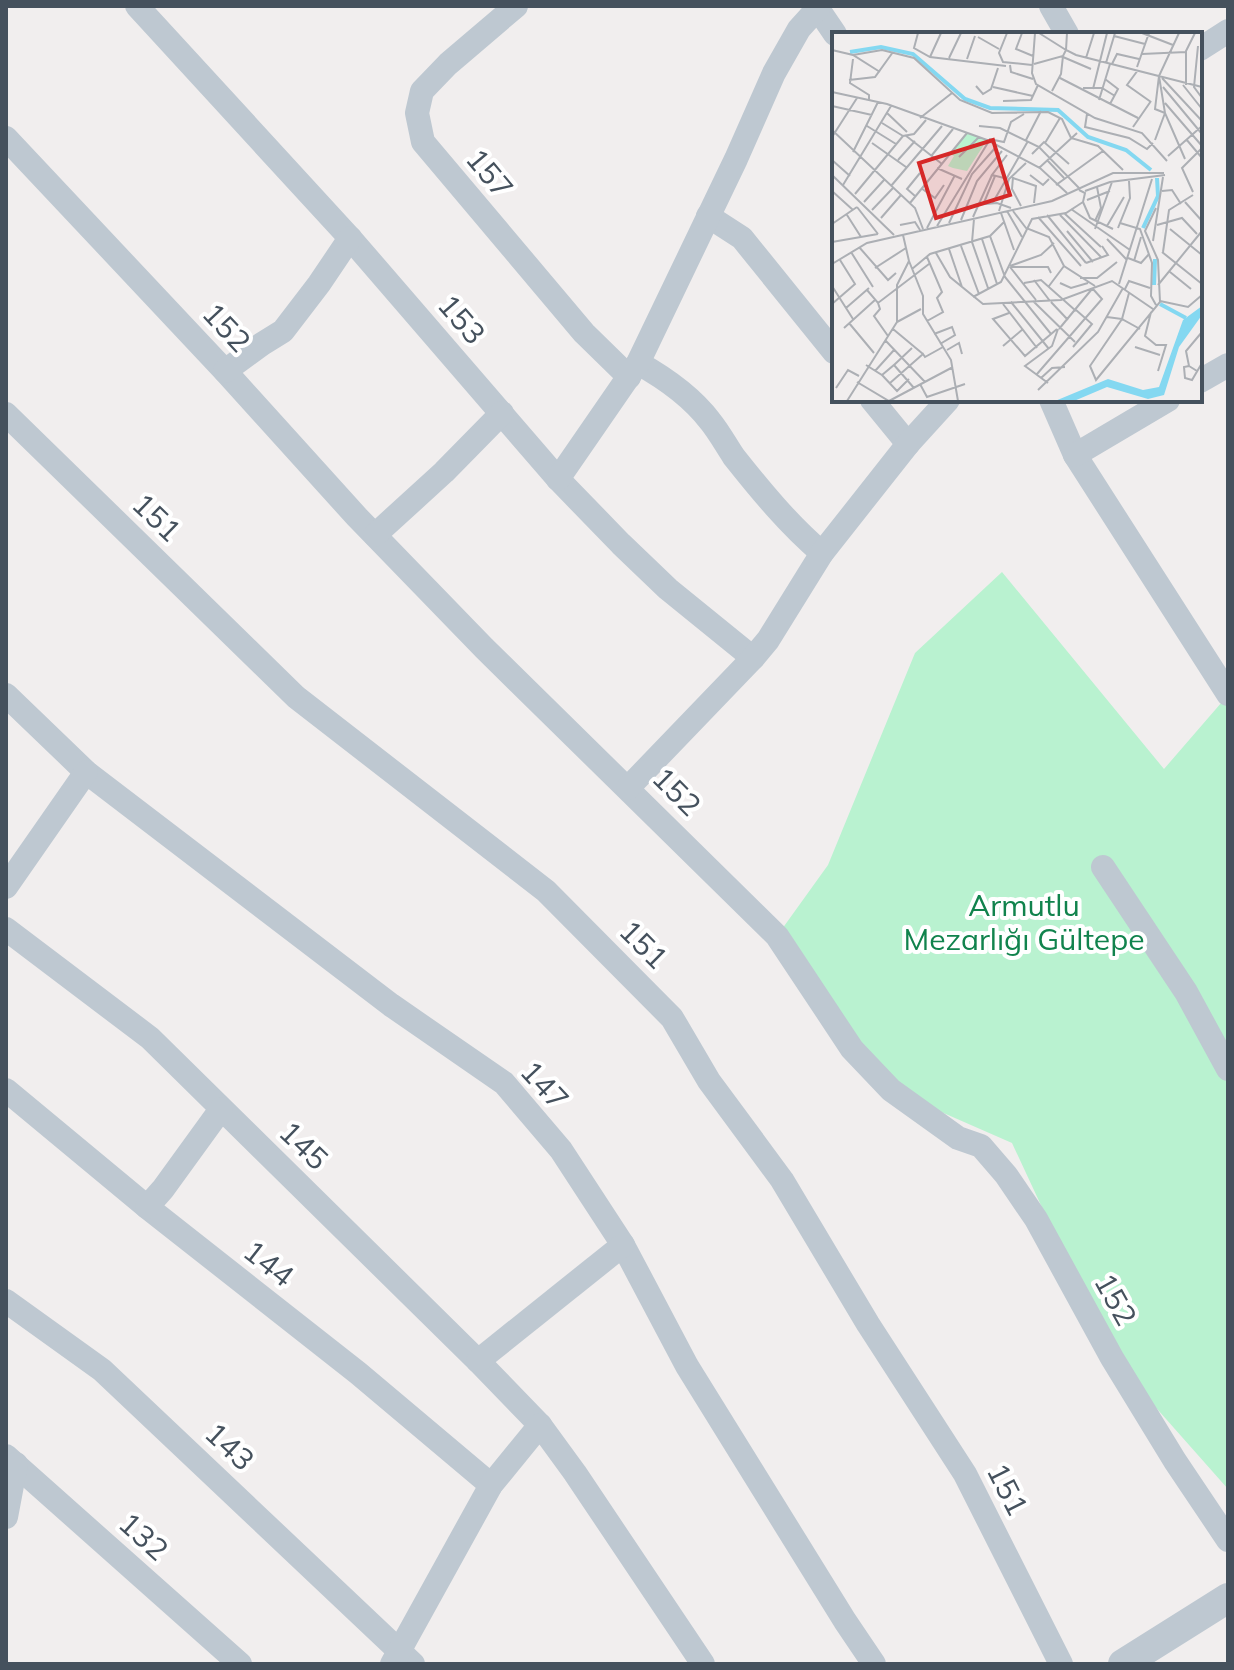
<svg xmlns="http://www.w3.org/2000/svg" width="1234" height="1670" font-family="Mulish,sans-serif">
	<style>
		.green { fill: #b9f2d0 }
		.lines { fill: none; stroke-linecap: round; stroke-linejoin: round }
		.minor { stroke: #bec8d1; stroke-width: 24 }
		.tertiary { stroke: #bec8d1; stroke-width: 30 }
		.labels { text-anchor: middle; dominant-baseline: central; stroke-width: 8; stroke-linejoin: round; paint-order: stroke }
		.street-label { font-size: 30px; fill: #45515d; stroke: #fff }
		.park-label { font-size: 30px; fill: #11834d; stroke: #fff }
		.inset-river { fill: none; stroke: #84d8f1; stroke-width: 4 }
		.inset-road { fill: none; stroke: #acafb4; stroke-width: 2 }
		.view { fill: #d62828; fill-opacity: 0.15; stroke: #d62828; stroke-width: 4 }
		.inset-edge { fill: none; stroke: #45515d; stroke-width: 4 }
	</style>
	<rect width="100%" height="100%" fill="#f1eeee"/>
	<polygon class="green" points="1002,572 1164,769 1228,695 1228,1489 1112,1358 1012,1143 891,1090 777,936 828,865 915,653"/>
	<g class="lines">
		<g class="minor">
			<polyline points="137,6 350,238 558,479 621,544 668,589 753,658"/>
			<polyline points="516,6 448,64 422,91 417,113 423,142 584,333 629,377"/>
			<polyline points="816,6 835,34"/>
			<polyline points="1051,6 1067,34"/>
			<polyline points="1200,49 1228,31"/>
			<polyline points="6,138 225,371 357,517 484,648 777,936 852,1049 891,1090 958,1138 981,1146 1006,1175 1036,1219 1112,1358 1175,1461 1228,1540"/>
			<polyline points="708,216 742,238 834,352"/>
			<path d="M638,363C665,378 691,396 710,421C719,432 726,445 734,457C761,491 789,525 822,553"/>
			<polyline points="225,371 262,344 283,331 319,284 350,238"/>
			<polyline points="1200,381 1228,365"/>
			<polyline points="872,400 908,444"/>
			<polyline points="1051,400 1075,455 1228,694"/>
			<polyline points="6,414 296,697 546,891 672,1018 709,1081 782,1180 868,1324 965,1474 1061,1664"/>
			<polyline points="1075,455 1168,400"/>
			<polyline points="558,479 638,363 736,159 774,73 799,29 818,8"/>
			<polyline points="375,535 444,472 502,413"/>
			<polyline points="6,695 86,772 391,1005 504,1083 561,1150 623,1245 687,1366 845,1621 874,1664"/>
			<polyline points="628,788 753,658 768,640 822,553 908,444 948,400"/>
			<polyline points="1103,867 1186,992 1228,1069"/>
			<polyline points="6,887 86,772"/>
			<polyline points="6,929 150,1038 478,1361 540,1425"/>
			<polyline points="6,1090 147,1207 358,1373 491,1485"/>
			<polyline points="147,1207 163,1189 221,1109"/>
			<polyline points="6,1301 102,1370 413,1664"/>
			<polyline points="478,1361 623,1245"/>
			<polyline points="6,1456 240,1664"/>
			<polyline points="6,1517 16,1464"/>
			<polyline points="392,1664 491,1485 540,1425 575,1473 703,1664"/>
		</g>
		<polyline class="tertiary" points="1123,1664 1228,1598"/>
	</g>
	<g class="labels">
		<g class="street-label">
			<text transform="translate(490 173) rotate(50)">157</text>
			<text transform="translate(462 319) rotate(49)">153</text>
			<text transform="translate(227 327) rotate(47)">152</text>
			<text transform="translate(157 517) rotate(44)">151</text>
			<text transform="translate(677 791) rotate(45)">152</text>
			<text transform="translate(644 944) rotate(45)">151</text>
			<text transform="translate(545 1085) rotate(47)">147</text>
			<text transform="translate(304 1145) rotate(44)">145</text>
			<text transform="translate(269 1263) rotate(38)">144</text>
			<text transform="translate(1116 1299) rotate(61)">152</text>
			<text transform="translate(230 1446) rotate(43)">143</text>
			<text transform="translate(1008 1489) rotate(63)">151</text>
			<text transform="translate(144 1536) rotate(42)">132</text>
		</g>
		<g class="park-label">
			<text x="1024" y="905">Armutlu<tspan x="1024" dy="34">Mezarlığı Gültepe</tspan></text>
		</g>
	</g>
	<g transform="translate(832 32)">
		<rect width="370" height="370" fill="#f1eeee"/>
		<path d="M135,101L155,108L135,139L121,136L116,134L122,124L118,122Z" fill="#b9f2d0"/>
		<path d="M370,274V283L347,315L332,363L316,367L275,355L242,369H223L276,347L311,358L327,355L351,288Z" fill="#84d8f1"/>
		<path class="inset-river" d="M18,20L49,15L81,22L133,67L158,76L226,78L256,105L294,118L319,138M311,196L326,164L325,146M322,253L323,227M328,272L354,286"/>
		<path class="inset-road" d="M86,1L82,16L98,25L174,34M175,1L167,21L171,30L200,33M190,1L184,17L201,24M203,1L200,41L204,52L263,86L310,101L335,129M235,1L234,18L244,23L370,55M310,1L341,13M347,1L327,44L323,77L333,81L353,127M282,4L313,12M146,5L167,17M366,14L362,55L370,66M0,18L21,23L48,40M310,22L354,20M21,23L50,18L82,26L128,68L160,81L216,80L230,87L239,106L266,114L291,138M98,25L109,1M231,25L259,37M117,26L129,1M254,26L262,1M21,27L18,51L37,63V68M135,27L143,4M274,31L283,1M202,32L231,24L234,18L207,1M280,32L285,22L307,27M178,33L179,40L201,47M305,35L317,1M306,38L295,53L319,70M228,46L306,86M330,46L370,89M273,47L286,57L278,72M17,48L43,45L61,20M351,53L370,77M354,53V19L363,1M144,54L151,62L159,57L166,36M161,55L201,64M331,55L370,102M251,56H270L283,64M261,57L275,1M220,59L229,42L231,24M0,60L55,72L155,108L208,136L235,161M267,68L278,32M171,69L199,68L206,53M333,71L370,114M0,74L40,83M55,81L75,100M255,82L253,95L297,106L315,117L321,111M88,86L120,61M50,91L71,104M35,94L64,112M147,94L168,96L207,115L247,156M301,95L319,69M0,98L83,176L91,197M73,103L110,132M0,105L25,66M157,107L172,110L179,90L192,82M354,107L370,126M194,108L209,79M323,108L333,81L327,44M40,111L74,135M213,111L228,86M21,120L46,70M200,122L212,110L237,132M100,123L121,97M336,124L370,94M127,125L147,105M0,128L18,144M66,128L83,109M215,128L232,146M105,136L130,147M207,136L245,101M0,143L62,203M198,143L211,153L217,147M181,145L180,157L189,174M172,146L160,143L175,123M181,146L204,154L202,171M11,153L59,74M224,153L271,119M59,154L110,94M89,156L103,166L112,153M0,159L21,178M253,159L278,150L333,143M330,159L340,158L349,172M361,160L350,136L370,116M23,162L71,104L82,102L94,88M83,164L75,157L88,141M255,168L278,159M32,170L52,148M251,170L258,186L281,197M353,170L370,189M78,171L135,101M160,172L196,109M142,173L165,171L179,176M151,173L163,144M25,175L46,202M239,177L298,218M40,178L61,156M167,179L177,147L194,131M175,179L190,205M181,179L194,196L217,205L232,234L263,254M169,181L182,218M232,181L269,215M15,183L29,205M215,183L254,231M228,183L269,225M141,185L160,143M206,185L249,234M49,186L69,163M142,187L140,210L156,256M129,188L145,149L170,119M263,189L269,176L265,155M117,191L140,142L164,115M288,191L308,197L320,231L319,264L324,273M0,192L25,175M68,193L83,190L88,198M325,193L350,186L365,202M105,194L157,109M275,194L292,165M95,196L123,143M286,196L298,166L297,149M263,197L280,150M338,197L370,223M235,199L261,230M158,204L173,245L219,302M150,207L165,252M275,207L295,228M321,209L331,145M0,210L46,202M129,214L147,262M27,215L56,248L64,241M117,217L130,255M19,220L41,255M330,220L370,252M331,220L337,178L361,163M104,221L118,245L151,272L229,268L280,249L321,277M296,226L309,231L317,222M77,229L91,264V282L119,328L126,369M302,229L309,205M254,231L276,223L270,214M0,232L35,211L220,169L281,141H332M178,234L209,223L222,211M178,235L204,268M179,235H216L219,241M43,236L74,216M80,237L98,222L158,204L172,190M338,240L359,257M248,246H265L285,230M202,248L218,269M192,251L209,248L244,279M228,251L239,256L256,251M287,252L320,147M326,253L370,199M0,254L21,287M217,254L232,234M293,257L297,249L318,256M35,258L46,271L97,232M297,261L290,287L308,297M141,265L169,250L200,187L234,181L251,170L253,161L247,158M201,269L243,310M328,269L356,275L370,263M179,270L217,317M219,270L236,288M46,271L48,277L42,284L56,304M0,272L23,252L8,228M171,272L205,316M14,276L37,256M319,280L313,304L324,313H334L326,339M177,281L161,287L193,324L225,297M275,285L290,287L258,334L264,348L328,270L326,228L313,199L324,176M95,289L111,280L105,266L110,260L95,225M65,290L89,277M17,291L42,321M12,296L43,268M61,297L91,322M227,297L260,257M102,302L120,295L123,303L108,312M53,308L93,350M171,314L191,297M241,315L260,292L244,278M303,315L328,323M115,318L127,311L130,322M34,333L50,343L62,333L82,356M62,333L80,316M357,334L352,335L353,346L360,348L370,331M43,339L62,318M365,339L357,334L354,319L370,300M205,342L270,267L261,257M50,343L65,359L77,347M209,346L220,336L233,335M25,350L57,369L121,335M58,351L91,322L93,325L111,315M216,351L193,334L220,314L226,297M88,352L95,365L133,352M4,356L16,338L27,344M206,358L266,300L291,256M15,369L65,290V253L77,229L71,203"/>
		<path class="view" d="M161,108L178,163L104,186L87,131Z"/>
		<rect width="370" height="370" class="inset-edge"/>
	</g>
	<rect width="1234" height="1670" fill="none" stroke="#45515d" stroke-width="16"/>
</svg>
